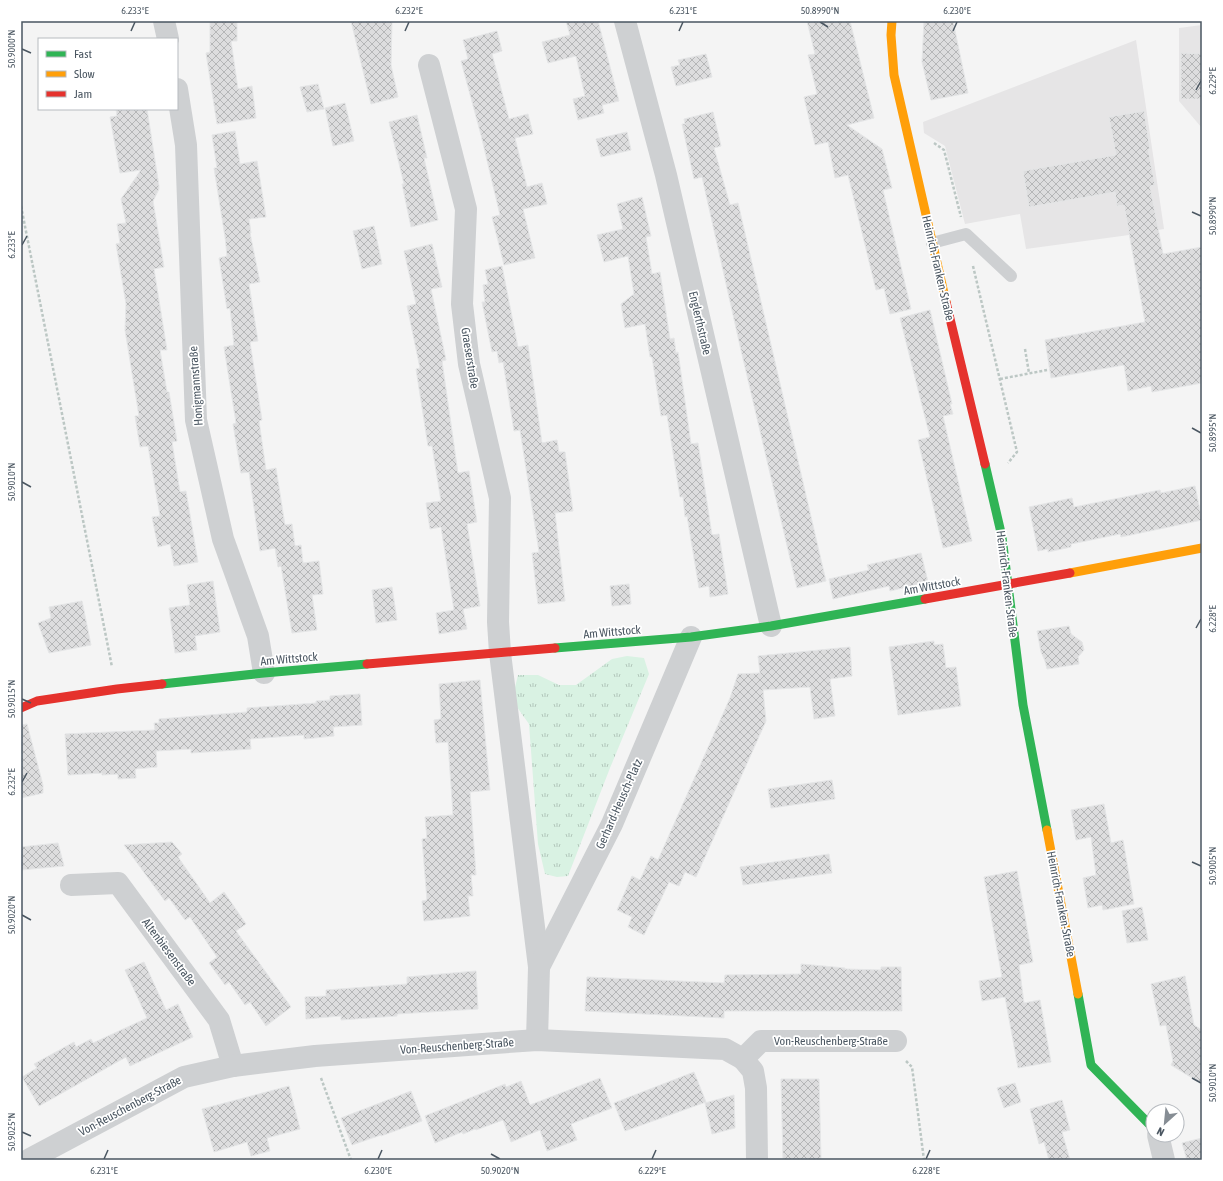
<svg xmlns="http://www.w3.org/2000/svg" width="1223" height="1181" font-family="'Asap Condensed',sans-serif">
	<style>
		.education { fill: #e6e5e6 }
		.grass { fill: url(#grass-tufts) }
		.building { fill: url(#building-cross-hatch); stroke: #e5e6e7 }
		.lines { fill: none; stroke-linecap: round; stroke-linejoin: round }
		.path { stroke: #bcc7c4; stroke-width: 2.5; stroke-dasharray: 3 2; stroke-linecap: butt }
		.lane { stroke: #ced0d2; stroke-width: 12 }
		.street { stroke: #ced0d2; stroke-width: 22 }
		.fast { stroke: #30b455; stroke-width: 9 }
		.slow { stroke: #ff9f0a; stroke-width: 9 }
		.jam { stroke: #e5322d; stroke-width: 9 }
		.ticks { fill: none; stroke: #4a5661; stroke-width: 1.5 }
		.labels { text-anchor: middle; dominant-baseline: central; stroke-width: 3.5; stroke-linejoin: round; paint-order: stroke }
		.street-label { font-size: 12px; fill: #4a5661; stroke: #fff }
		.neatline { fill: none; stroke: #4a5661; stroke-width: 1.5 }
		.ticks-label { font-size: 10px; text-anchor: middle; fill: #4a5661 }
	</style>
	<defs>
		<pattern id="grass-tufts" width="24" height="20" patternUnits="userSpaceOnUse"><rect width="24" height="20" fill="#d9f2e3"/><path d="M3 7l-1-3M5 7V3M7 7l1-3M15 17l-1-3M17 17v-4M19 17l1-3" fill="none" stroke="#b2c7bb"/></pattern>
		<pattern id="building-cross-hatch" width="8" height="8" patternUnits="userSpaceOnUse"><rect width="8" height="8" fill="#ddddde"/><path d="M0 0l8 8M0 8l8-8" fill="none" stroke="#b5b6b7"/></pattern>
	</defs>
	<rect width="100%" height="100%" fill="#f4f4f4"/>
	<g class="education">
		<polygon points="1202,22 1202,128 1179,101 1179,28 1202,25"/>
		<polygon points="1136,40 1164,229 1129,235 1026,249 1020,214 965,224 945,146 924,133 923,122"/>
	</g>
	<polygon class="grass" points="627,656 644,658 649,674 610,768 568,876 557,877 545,874 538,844 529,724 512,700 518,675 538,675 559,685 576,685 612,659"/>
	<g class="building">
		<polygon points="210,21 237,21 237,41 231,41 238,89 252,86 256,118 217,124 206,53 210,52"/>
		<polygon points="351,21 392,21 391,65 398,97 371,104"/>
		<polygon points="566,21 598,21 619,101 602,105 604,113 578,120 573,99 585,96 576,56 548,63 542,42 570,35"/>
		<polygon points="807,21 850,21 874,118 847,125 882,149 892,188 883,190 911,309 890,314 884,288 876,290 848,175 835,178 828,142 815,145 804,97 817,94 808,55 815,54"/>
		<polygon points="924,21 953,21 968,93 931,100 922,62"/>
		<polygon points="497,31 502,51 492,54 509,119 528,114 533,134 515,138 527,187 542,183 547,204 523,209 535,258 504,265 492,217 500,215 481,135 461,61 468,59 463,40"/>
		<polygon points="1181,53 1202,54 1202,99 1181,99"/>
		<polygon points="706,54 712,77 676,86 671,67 680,65 678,60"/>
		<polygon points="318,84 324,109 307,112 300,87"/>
		<polygon points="345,103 354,141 333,146 325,108"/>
		<polygon points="116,109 147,109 159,186 159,189 153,201 164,267 154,269 167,350 160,350 167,392 169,392 177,441 172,442 180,492 186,491 198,562 174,566 170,544 158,547 152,517 160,516 148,446 140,447 135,416 139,416 125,330 126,304 116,244 120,243 117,224 126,223 121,199 141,170 120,173 110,117 117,116"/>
		<polygon points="1144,111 1150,149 1148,149 1155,185 1150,186 1163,254 1202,247 1202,383 1152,392 1151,386 1128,391 1124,365 1051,378 1045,340 1145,322 1124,205 1117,206 1115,192 1029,207 1023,171 1116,155 1109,117"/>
		<polygon points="713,112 721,146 714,148 730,205 738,203 826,581 797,588 740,346 702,177 694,179 682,124 685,124 684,119"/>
		<polygon points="417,115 427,158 424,158 438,220 411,227 402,184 404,184 389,122"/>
		<polygon points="235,131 240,164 257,161 266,217 249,219 251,233 250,233 260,282 249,284 258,341 250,342 262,420 259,421 266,470 276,468 285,525 292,524 295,546 301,545 303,563 319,561 323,594 312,595 317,630 292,633 281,566 278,567 275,548 260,551 249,472 241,473 233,424 236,423 224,347 234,345 230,308 227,309 219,258 227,256 225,237 214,168 217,168 212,135"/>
		<polygon points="627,132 631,150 601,157 596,139"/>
		<polygon points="642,197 651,236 646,237 652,274 660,272 670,339 674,338 676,353 678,352 691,444 698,443 712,535 719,534 728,594 710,597 709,586 699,588 687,516 685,517 683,497 680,497 667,415 661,416 652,357 650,357 645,324 625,328 621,304 634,294 628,256 604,262 597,235 623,229 617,204"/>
		<polygon points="374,226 382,264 362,269 353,231"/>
		<polygon points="432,244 442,287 431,289 446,360 442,361 458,473 469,471 477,522 467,524 480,606 463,609 467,629 439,634 436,613 454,610 441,527 430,529 426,503 441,501 432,446 428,446 416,369 420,368 407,306 416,304 404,251"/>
		<polygon points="502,266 518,347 528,345 542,443 557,440 559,452 565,452 573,511 555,513 565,601 538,604 532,553 539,552 520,430 514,431 503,362 499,363 497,351 492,352 482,302 485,302 483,285 488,284 485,270"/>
		<polygon points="930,310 952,404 950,404 953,414 943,416 972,541 943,548 918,440 930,437 900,318"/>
		<polygon points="1195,486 1202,520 1121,537 1120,534 1081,542 1071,544 1071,547 1048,552 1048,549 1038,551 1029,507 1072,498 1074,507 1160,490 1161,493"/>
		<polygon points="921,553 928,582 890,591 889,586 833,599 829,579 869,570 867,565"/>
		<polygon points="213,581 220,632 195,636 197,650 175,653 169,608 190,605 187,585"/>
		<polygon points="629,584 631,604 612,606 610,586"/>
		<polygon points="392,587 397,620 376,623 372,590"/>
		<polygon points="82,601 91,645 49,653 38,623 51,618 49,607"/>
		<polygon points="1069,626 1071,634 1082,642 1084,650 1078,657 1079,664 1047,669 1045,661 1041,652 1037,631"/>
		<polygon points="934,641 934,645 943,644 946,668 956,667 961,706 898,715 889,647"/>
		<polygon points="850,647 852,676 830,679 835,716 814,719 810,687 763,690 766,721 696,877 685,872 679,886 669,882 644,935 628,927 632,917 617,910 632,876 640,880 651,856 658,860 730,698 738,674 760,673 758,656"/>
		<polygon points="480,680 490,790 470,792 476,875 471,875 473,896 468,896 470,916 424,921 422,901 427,900 422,839 427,838 425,817 453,815 448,742 436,743 434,720 441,719 439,684"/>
		<polygon points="360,694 362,725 333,727 334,736 304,739 304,735 250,739 251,749 191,753 191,749 156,751 157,767 135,769 136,778 118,779 118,774 102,775 102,773 68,775 65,734 155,730 154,723 159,723 159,719 247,712 247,708 316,703 316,701 330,700 330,696"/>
		<polygon points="27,724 43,785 43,793 21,798 21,725"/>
		<polygon points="832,780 835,799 771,808 768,789"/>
		<polygon points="1104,804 1111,843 1123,840 1134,904 1103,910 1102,905 1088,908 1083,878 1096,875 1091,837 1076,840 1071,810"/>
		<polygon points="172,842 182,854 178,857 210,903 224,892 246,924 236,931 291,1007 266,1026 250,1002 245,1005 229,982 225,985 209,963 217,957 190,917 185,920 169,898 165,901 124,845"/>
		<polygon points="58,843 64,866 21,870 21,847"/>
		<polygon points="829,854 832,873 743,885 740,867"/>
		<polygon points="1017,871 1033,962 1019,965 1024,1003 1040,1000 1051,1062 1018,1068 1005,997 982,1001 979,981 1002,977 984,877"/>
		<polygon points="1142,907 1148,940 1127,943 1122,911"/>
		<polygon points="144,962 166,1010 178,1004 193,1037 130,1066 126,1057 39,1106 22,1077 37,1068 34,1064 74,1042 76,1047 91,1039 93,1043 147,1018 125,970"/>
		<polygon points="801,964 845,968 845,969 881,970 881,967 901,967 902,1011 724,1011 724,1018 585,1011 587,977 724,983 725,975 801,974"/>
		<polygon points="476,971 478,1009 397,1014 397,1016 341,1020 341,1016 306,1019 305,997 326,996 326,990 407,984 407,977"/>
		<polygon points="1185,976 1194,1025 1202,1030 1202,1084 1171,1065 1173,1061 1166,1025 1160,1026 1151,984"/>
		<polygon points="694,1072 706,1102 625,1131 614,1103"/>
		<polygon points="600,1078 612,1108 571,1124 577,1140 547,1151 540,1130 511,1142 503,1120 476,1130 475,1129 463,1134 462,1132 435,1143 425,1116 505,1084 506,1087 521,1081 530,1105"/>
		<polygon points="781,1079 819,1079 821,1160 783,1160"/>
		<polygon points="1015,1083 1021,1102 1004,1108 997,1088"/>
		<polygon points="289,1086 300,1129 267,1138 270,1151 251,1156 247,1142 214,1152 202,1109"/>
		<polygon points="411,1091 422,1121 381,1136 381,1135 352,1145 341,1118"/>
		<polygon points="734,1095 735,1128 712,1134 705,1103"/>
		<polygon points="1062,1100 1070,1130 1062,1132 1070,1160 1049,1160 1044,1142 1039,1144 1030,1109"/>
		<polygon points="1202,1138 1202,1160 1187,1160 1182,1143"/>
	</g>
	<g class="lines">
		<g class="path">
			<polyline points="934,143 944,150 961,217"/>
			<polyline points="21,206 112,667"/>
			<polyline points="973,266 1017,452 1008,463"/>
			<polyline points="1025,349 1029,373"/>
			<polyline points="1000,379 1047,370"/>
			<polyline points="906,1061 912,1067 924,1160"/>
			<polyline points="321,1078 351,1160"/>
		</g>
		<polyline class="lane" points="932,243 966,234 1011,276"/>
		<g class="street">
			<polyline points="164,21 168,39"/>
			<polyline points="625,21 666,175 771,626"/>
			<polyline points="429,65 466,209 462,304 469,364 500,498 498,622 500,653 539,967 537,1040"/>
			<polyline points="177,89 186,145 196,420 223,539 258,636 264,673"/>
			<polyline points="71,885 118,883 219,1020 233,1066"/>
			<polyline points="539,967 612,824 691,637"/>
			<polyline points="743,1059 753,1071 756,1088 757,1160"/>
			<polyline points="1158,1135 1164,1160"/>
			<polyline points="30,1159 184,1077 233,1066 315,1056 537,1040 725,1049 743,1059 761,1041 896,1041"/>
		</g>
		<g class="fast">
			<polyline points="985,464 1002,537 1023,705 1047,830"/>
			<polyline points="555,648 691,637 771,626 925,599"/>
			<polyline points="162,684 264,673 367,664"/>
			<polyline points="1078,994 1091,1065 1153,1128"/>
		</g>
		<g class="slow">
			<polyline points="892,21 891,35 894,75 946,302"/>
			<polyline points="1070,573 1202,548"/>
			<polyline points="1047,830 1078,994"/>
		</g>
		<g class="jam">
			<polyline points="946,302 985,464"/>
			<polyline points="925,599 1070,573"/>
			<polyline points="367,664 555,648"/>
			<polyline points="21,708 37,701 117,689 162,684"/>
		</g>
	</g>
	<path class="ticks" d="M820,22L828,27M131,31L135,22M405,31L409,22M679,31L683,22M953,31L957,22M22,49L31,53M1196,90L1201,81M1192,212L1201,216M22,245L27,236M1192,428L1201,433M22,482L31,487M1196,628L1201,619M22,699L31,703M22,782L27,773M1192,862L1201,866M22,915L31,920M1192,1078L1201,1083M22,1132L31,1136M491,1154L500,1159M104,1159L108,1150M378,1159L382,1150M652,1159L656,1150M926,1159L930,1150"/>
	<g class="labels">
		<g class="street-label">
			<text transform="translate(938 268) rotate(77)">Heinrich-Franken-Straße</text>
			<text transform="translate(700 323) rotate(77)">Englerthstraße</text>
			<text transform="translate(470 358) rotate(81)">Graeserstraße</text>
			<text transform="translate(196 386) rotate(-94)">Honigmannstraße</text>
			<text transform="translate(1007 584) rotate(83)">Heinrich-Franken-Straße</text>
			<text transform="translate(932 586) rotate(-10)">Am Wittstock</text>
			<text transform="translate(612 632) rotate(-5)">Am Wittstock</text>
			<text transform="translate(289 659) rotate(-5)">Am Wittstock</text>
			<text transform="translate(619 804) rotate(-66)">Gerhard-Heusch-Platz</text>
			<text transform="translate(1061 904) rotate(79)">Heinrich-Franken-Straße</text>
			<text transform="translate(169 952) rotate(53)">Altenbiesenstraße</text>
			<text x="831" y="1041">Von-Reuschenberg-Straße</text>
			<text transform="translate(457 1046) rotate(-4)">Von-Reuschenberg-Straße</text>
			<text transform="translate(130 1106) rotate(-28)">Von-Reuschenberg-Straße</text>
		</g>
	</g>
	<rect width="1223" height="1181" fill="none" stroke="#ffffff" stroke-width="44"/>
	<rect x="38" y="38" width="140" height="72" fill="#ffffff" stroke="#b7bbc0"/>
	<rect x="46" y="51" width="20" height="6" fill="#30b455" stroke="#b7bbc0"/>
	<text x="74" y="58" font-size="12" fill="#4a5661">Fast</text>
	<rect x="46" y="71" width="20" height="6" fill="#ff9f0a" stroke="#b7bbc0"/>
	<text x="74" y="78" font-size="12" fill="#4a5661">Slow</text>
	<rect x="46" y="91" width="20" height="6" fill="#e5322d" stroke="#b7bbc0"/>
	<text x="74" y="98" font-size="12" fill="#4a5661">Jam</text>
	<g transform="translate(1165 1123) rotate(207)"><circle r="19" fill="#ffffff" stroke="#b7bbc0"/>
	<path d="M0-3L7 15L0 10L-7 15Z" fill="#868d94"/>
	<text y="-6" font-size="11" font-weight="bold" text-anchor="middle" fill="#4a5661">N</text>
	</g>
	<rect x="22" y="22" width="1179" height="1137" class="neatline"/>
	<g class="ticks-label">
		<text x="135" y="14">6.233°E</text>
		<text x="409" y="14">6.232°E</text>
		<text x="683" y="14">6.231°E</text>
		<text x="820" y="14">50.8990°N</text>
		<text x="957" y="14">6.230°E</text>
		<text transform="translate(11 49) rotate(-90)" y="4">50.9000°N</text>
		<text transform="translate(1212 81) rotate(-90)" y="4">6.229°E</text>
		<text transform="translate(1212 216) rotate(-90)" y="4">50.8990°N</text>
		<text transform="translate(11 245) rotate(-90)" y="4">6.233°E</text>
		<text transform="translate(1212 433) rotate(-90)" y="4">50.8995°N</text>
		<text transform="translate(11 482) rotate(-90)" y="4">50.9010°N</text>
		<text transform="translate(1212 619) rotate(-90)" y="4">6.228°E</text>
		<text transform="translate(11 699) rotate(-90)" y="4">50.9015°N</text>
		<text transform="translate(11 782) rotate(-90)" y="4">6.232°E</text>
		<text transform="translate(1212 866) rotate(-90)" y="4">50.9005°N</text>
		<text transform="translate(11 915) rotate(-90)" y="4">50.9020°N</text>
		<text transform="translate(1212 1083) rotate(-90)" y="4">50.9010°N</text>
		<text transform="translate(11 1132) rotate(-90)" y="4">50.9025°N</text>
		<text x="104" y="1174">6.231°E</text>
		<text x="378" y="1174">6.230°E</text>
		<text x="500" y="1174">50.9020°N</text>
		<text x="652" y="1174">6.229°E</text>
		<text x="926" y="1174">6.228°E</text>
	</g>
</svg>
